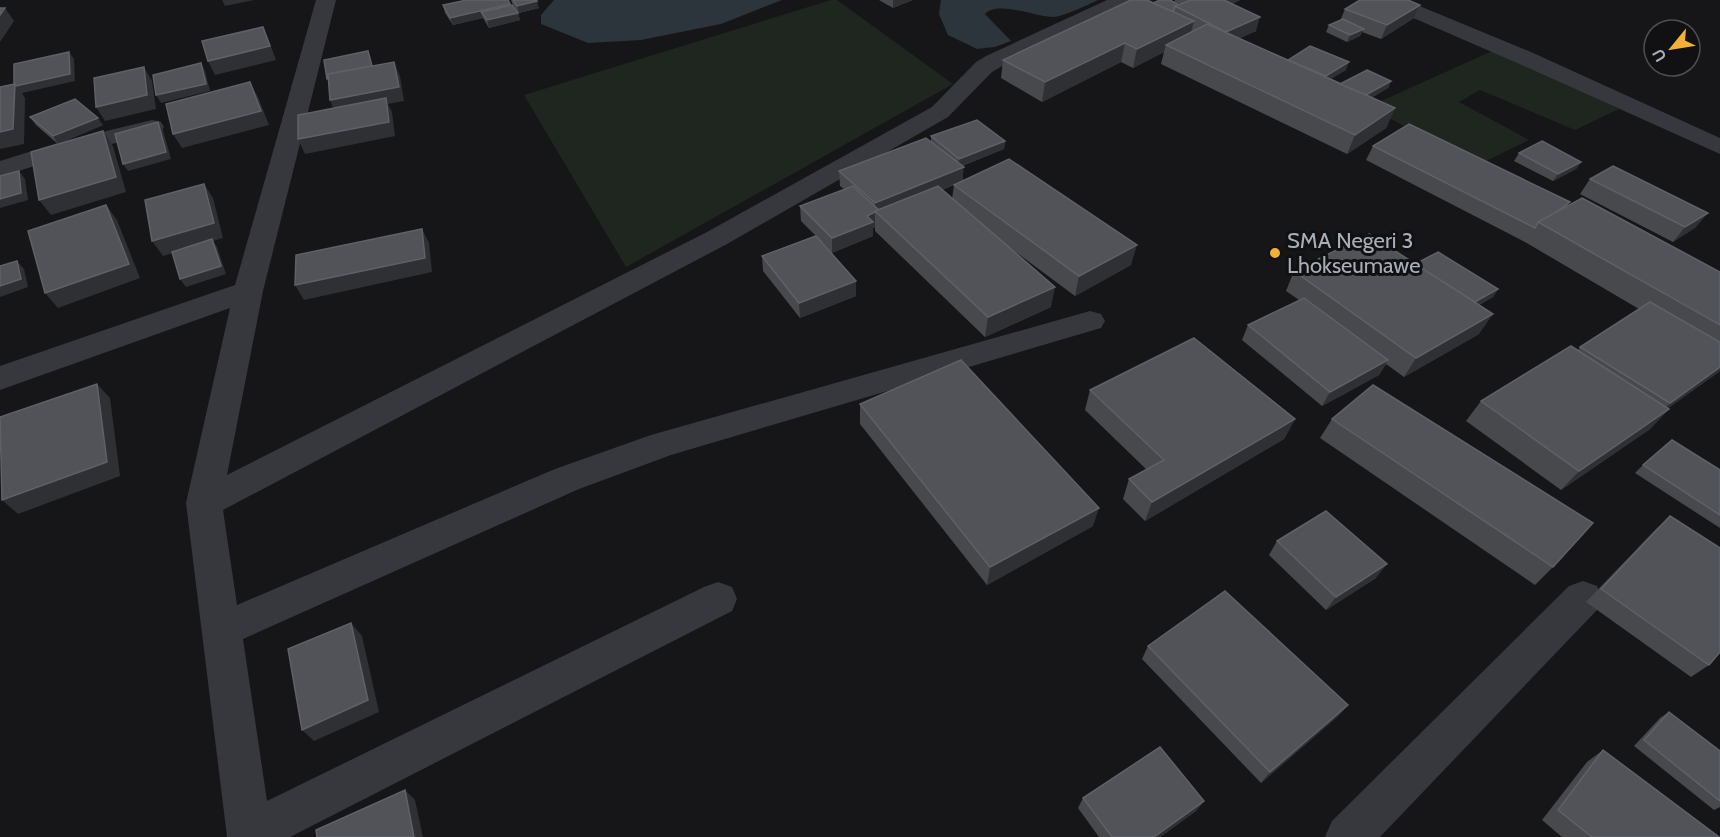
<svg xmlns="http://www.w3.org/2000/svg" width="1720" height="837" font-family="Cabin,sans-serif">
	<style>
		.green { fill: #1e261f }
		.water { fill: #2c353c }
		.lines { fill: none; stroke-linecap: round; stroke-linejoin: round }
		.minor { fill: #37383d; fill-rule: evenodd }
		.wall { fill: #47494d; fill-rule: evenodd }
		.shaded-wall { fill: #2f3033 }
		.building { fill: #525359; stroke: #5f6168; stroke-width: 1.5 }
		.poi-dot { fill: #f2b134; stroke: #111113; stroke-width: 2 }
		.labels { text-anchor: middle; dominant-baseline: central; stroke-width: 6; stroke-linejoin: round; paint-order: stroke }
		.poi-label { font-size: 22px; fill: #a8adb8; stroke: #111113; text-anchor: start }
	</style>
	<rect width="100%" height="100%" fill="#161618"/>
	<g class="green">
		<polygon points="831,0 837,0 953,84 626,267 524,95"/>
		<polygon points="1492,51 1619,109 1575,130 1480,90 1459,102 1529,140 1478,165 1368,107"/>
	</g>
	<g class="water">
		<polygon points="554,0 782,0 721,24 641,40 588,43 541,24 541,15"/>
		<path d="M941,0H1098C1088,5 1064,16 1054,17C1035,17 997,0 985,14L1011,41L995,47L977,49L948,35L939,14Z"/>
	</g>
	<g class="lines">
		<g class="minor">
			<polygon points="316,0 336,0 263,291 227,475 707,232 932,107 976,62 986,56 1107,0 1133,0 1130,4 1002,66 992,72 948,117 727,244 223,510 237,605 555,469 651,435 1090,311 1101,314 1105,321 1101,328 671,455 579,489 243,639 267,801 704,587 718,582 732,587 737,599 732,611 290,837 227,837 186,503 230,308 0,390 0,366 235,285"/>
			<polygon points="1378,0 1405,0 1531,52 1720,138 1720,154 1515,62 1381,4"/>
			<polygon points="152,120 161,122 164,127 161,132 78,152 0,177 0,161 61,142"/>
			<polygon points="1583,581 1597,586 1602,598 1597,610 1380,837 1325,837 1332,821 1569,586"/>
		</g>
	</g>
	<g class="wall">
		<polygon points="511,0 513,0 539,8 519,13 513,5"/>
		<polygon points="879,0 913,0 893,8"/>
		<polygon points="1175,0 1240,0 1232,4 1256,31 1238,39 1287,60 1346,70 1330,79 1340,84 1391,81 1388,88 1371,98 1395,108 1386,128 1347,154 1161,64 1164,52 1133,68 1121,62 1042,102 1001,78 1003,60 1153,3 1180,4 1174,2"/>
		<polygon points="510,4 518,13 520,20 489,28 483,18 453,25 445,13 443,5"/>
		<polygon points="1420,5 1414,18 1381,39 1362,32 1360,36 1347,42 1326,32 1329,25 1340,21 1345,9"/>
		<polygon points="30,117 103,125 58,144 36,125"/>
		<path d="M931,136L1005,141L1004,149L962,166L963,181L1131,265L1075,296L1009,247L1051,307L985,337L875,231V227L873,228V236L832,253L821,241L856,296L800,318L763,271L762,256L816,236L801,221L800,206L844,189L840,186L839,171L931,141ZM954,185L952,199L942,190Z"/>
		<polygon points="1373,146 1570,202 1566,207 1720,272 1720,371 1668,408 1669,409 1650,429 1561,490 1466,421 1481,401 1578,350 1580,347 1639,309 1525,242 1366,160"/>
		<polygon points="1519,153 1581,162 1576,169 1553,181 1514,161"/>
		<polygon points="1590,179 1696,227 1673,242 1580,194"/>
		<polygon points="1415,264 1498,289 1493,297 1479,305 1479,334 1404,377 1386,364 1379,375 1322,406 1242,340 1248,325 1299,300 1286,291 1294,271"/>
		<polygon points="1090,390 1295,419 1284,439 1145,521 1123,499 1129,479 1147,470 1085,410"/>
		<polygon points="860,404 1093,526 987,585 860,424"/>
		<polygon points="1332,419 1553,567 1535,585 1320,438"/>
		<polygon points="1643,465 1720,470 1720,528 1635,473"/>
		<polygon points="1670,516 1709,665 1691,677 1586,602 1655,530"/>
		<polygon points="1277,541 1376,578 1326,610 1269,555"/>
		<polygon points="1148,646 1348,705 1337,717 1261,783 1142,659"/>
		<polygon points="1669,712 1720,751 1720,807 1714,810 1634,746 1660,718"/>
		<polygon points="1603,750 1719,837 1562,837 1542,820 1587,762"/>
		<polygon points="1083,798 1204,801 1196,811 1160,837 1099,837 1078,808"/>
	</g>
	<g class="shaded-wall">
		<polygon points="222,0 254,0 225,6"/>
		<polygon points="893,0 913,0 893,8"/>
		<polygon points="1226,0 1240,0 1222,8"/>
		<polygon points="537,1 539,8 519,13 517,6"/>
		<polygon points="510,4 512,11 481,12 483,18 453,25 450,18"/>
		<polygon points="1420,5 1414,18 1381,39 1387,25"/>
		<polygon points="5,8 14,21 0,42 0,15"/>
		<polygon points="518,13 520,20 489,28 487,20"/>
		<polygon points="1260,17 1256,31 1222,46 1226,32"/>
		<polygon points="1194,21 1189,40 1166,45 1164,52 1133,68 1137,49"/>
		<polygon points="263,27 269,41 276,60 215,75 208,61"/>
		<polygon points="1364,29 1360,36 1347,42 1350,35"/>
		<polygon points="1125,43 1121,62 1042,102 1045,82"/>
		<polygon points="69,52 74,59 75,81 22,93 25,98 24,144 0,149 0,132 15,84"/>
		<polygon points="394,62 400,76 404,101 388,104 392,112 395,136 305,154 298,139 336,115 330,100"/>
		<polygon points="1349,62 1346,70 1323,84 1326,76"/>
		<polygon points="201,63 205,71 210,91 161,103 156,95"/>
		<polygon points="144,67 152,81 156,109 105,121 96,107"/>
		<polygon points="1391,81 1388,88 1360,104 1363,97"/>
		<polygon points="250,82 258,97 269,125 182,148 173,134"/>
		<polygon points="1395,108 1386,128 1347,154 1355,135"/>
		<polygon points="98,118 103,125 58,144 53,136"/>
		<polygon points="158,122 163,130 171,159 128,171 123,164"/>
		<polygon points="103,131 113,146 126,192 51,215 39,200"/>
		<polygon points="1005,141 1004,149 958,167 959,159"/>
		<polygon points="1581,162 1576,169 1553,181 1558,174"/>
		<polygon points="964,167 962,182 880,216 875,211 875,227 873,228 873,236 832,253 832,238 867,216 875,213 875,203"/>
		<polygon points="19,171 25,179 28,200 0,208 0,199"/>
		<polygon points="204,184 213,198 223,238 213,241 217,247 226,274 186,287 180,279 212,241 163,256 152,241"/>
		<polygon points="106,205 117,220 140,278 58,308 45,293"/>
		<polygon points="1708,213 1696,227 1673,242 1685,227"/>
		<polygon points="422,229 429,243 432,272 304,300 295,285"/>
		<polygon points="1137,245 1131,265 1075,296 1079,276"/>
		<polygon points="17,261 24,269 28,287 0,297 0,286"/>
		<polygon points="856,281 856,296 800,318 799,303"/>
		<polygon points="1055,287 1051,307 985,337 988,317"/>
		<polygon points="1498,289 1493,297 1467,311 1473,303"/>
		<polygon points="1493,314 1479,334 1404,377 1416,358"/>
		<polygon points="1388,360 1379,375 1322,406 1330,392"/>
		<polygon points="1720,367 1720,371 1656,417 1670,403"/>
		<polygon points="97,384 110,398 120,476 18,514 2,500"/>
		<polygon points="1669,409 1650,429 1561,490 1579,471"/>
		<polygon points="1295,419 1284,439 1145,521 1152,502"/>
		<polygon points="1099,508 1093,526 987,585 990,567"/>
		<polygon points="1387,564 1376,578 1326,610 1336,597"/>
		<polygon points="351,623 362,636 379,712 314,741 302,730"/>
		<polygon points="1348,705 1337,717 1261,783 1270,772"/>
		<polygon points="405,790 415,800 423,837 414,837"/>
		<polygon points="1204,801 1196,811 1160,837 1154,837"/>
	</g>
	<g class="building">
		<polygon points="467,0 508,0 510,4 450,18 443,5"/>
		<polygon points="513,0 536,0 537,1 517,6"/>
		<polygon points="1131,0 1147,0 1194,21 1137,49 1125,43 1045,82 1003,60"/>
		<polygon points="1160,0 1170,0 1179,5 1175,6 1174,10 1171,11 1153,3"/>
		<polygon points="1191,0 1224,0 1260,17 1226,32 1175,6"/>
		<polygon points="1360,0 1408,0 1420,5 1387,25 1345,9"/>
		<polygon points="512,5 518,13 487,20 481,12"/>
		<polygon points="0,8 5,8 0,15"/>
		<polygon points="1343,19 1364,29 1350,35 1329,25"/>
		<polygon points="1207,24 1395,108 1355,135 1166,45"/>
		<polygon points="263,27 270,46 208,61 202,41"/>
		<polygon points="1310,46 1349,62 1326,76 1288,60"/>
		<polygon points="368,51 372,66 328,74 328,79 327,79 324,60"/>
		<polygon points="69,52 70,74 16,86 15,84 14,84 14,64"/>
		<polygon points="394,62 399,87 330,100 328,74"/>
		<polygon points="201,63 206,84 156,95 153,75"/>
		<polygon points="144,67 147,95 96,107 94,78"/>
		<polygon points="1367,70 1391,81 1366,95 1340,84"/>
		<polygon points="250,82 261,111 173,134 166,104"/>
		<polygon points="15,84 13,129 0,132 0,87"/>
		<polygon points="386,98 389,122 298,139 298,115"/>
		<polygon points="75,99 98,118 53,136 30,117"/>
		<polygon points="977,120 1005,141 959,159 931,136"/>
		<polygon points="158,122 166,152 123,164 115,134"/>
		<polygon points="1409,124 1570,202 1552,215 1538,222 1535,228 1373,146"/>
		<polygon points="103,131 116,177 39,200 31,152"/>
		<polygon points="926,138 964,167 875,203 839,171"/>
		<polygon points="1542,141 1581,162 1558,174 1519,153"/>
		<polygon points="1009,159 1137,245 1079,276 954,185"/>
		<polygon points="1613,166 1708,213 1685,227 1590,179"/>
		<polygon points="19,171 21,193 0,199 0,176"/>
		<polygon points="204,184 214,223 152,241 145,200"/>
		<polygon points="853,186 879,210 875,211 875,212 867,216 873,222 832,238 800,206"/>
		<polygon points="938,186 1055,287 988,317 875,211"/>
		<polygon points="1582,198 1720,272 1720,325 1538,222"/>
		<polygon points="106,205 129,264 45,293 28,231"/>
		<polygon points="422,229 425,258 295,285 296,255"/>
		<polygon points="1369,234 1493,314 1416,358 1294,271"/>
		<polygon points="816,236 856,281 799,303 762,256"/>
		<polygon points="212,239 221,266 180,279 172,252"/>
		<polygon points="1438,252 1498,289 1475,302 1415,264"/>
		<polygon points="17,261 21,279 0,286 0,266"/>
		<polygon points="1304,298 1388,360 1330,392 1248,325"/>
		<polygon points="1650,302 1720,342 1720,367 1670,403 1580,347"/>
		<polygon points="1194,338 1295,419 1152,502 1129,479 1164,460 1090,390"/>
		<polygon points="1571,346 1669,409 1579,471 1481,401"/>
		<polygon points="961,360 1099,508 990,567 860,404"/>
		<polygon points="97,384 107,462 2,500 0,417"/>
		<polygon points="1373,385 1593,523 1553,567 1332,419"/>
		<polygon points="1672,440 1720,470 1720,515 1643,465"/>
		<polygon points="1326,511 1387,564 1336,597 1277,541"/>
		<polygon points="1670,516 1720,548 1720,652 1709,665 1601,589"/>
		<polygon points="1225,591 1348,705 1270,772 1148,646"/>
		<polygon points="351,623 368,700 302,730 288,649"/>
		<polygon points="1669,712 1720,751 1720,801 1644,740"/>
		<polygon points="1160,747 1204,801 1154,837 1112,837 1083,798"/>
		<polygon points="1603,750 1719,837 1592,837 1558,810"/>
		<polygon points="405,790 414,837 317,837 316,830"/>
	</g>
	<circle class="poi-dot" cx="1275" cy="253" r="6"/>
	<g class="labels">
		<g class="poi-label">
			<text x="1287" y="240">SMA Negeri 3<tspan x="1287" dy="25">Lhokseumawe</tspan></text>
		</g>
	</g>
	<g transform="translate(1672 48) rotate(240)"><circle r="28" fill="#111113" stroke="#4d4f55" stroke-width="1.5"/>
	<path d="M0-4.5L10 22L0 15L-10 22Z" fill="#f2b134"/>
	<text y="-9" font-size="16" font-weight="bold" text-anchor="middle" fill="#a8adb8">U</text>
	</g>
</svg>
